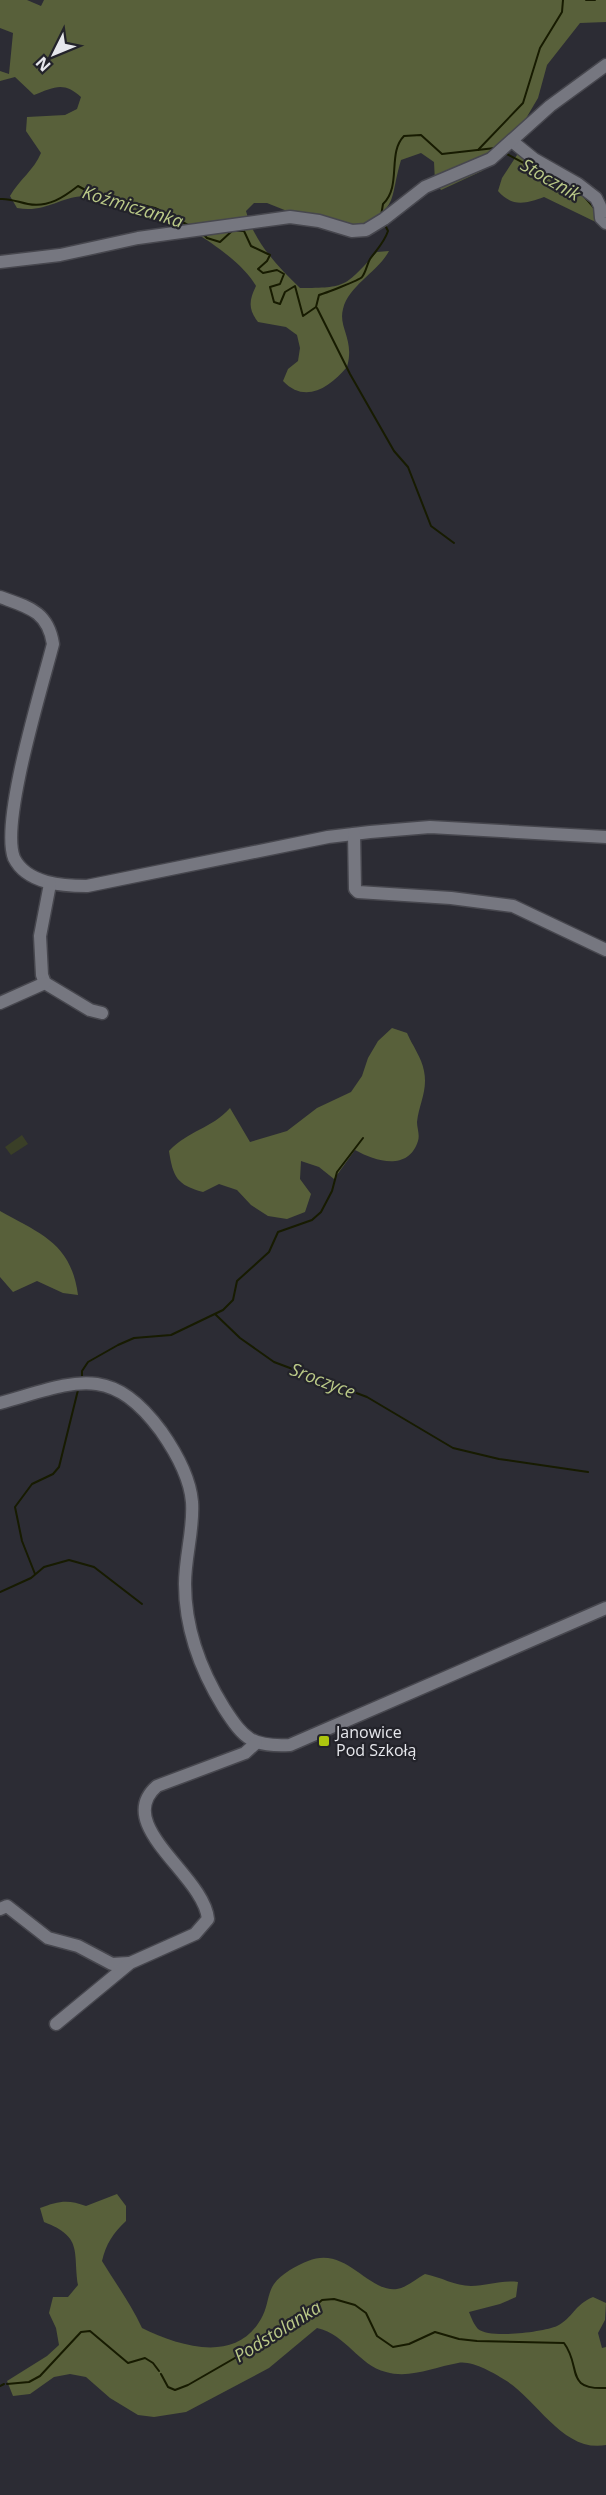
<svg xmlns="http://www.w3.org/2000/svg" width="606" height="2495" font-family="'Open Sans',sans-serif">
	<style>
		.green { fill: #3a3f27 }
		.forest { fill: #58603a }
		.lines { fill: none; stroke-linecap: round; stroke-linejoin: round }
		.stream { stroke: #171b01; stroke-width: 2 }
		.minor-casing { stroke: #47474e; stroke-width: 15 }
		.minor { stroke: #767780; stroke-width: 12 }
		.poi-dot { fill: #adc60f; stroke: #23232a; stroke-width: 2 }
		.labels { text-anchor: middle; dominant-baseline: central; stroke-width: 4.5; stroke-linejoin: round; paint-order: stroke }
		.poi-label { font-size: 16px; fill: #e6e7ec; stroke: #23232a; text-anchor: start }
		.water-label { font-size: 18px; font-style: italic; fill: #bbca88; stroke: #23232a }
	</style>
	<rect width="100%" height="100%" fill="#2c2c34"/>
	<polygon class="green" points="22,1135 28,1144 11,1155 5,1147"/>
	<g class="forest">
		<path d="M0,0H27L41,6L44,0H606V22L580,23L547,65L538,98L515,137L482,171L441,190L435,182L434,162L421,153L401,160C389,201 400,205 358,229L292,213L267,203H254L246,211C254,242 278,267 300,288C348,288 345,286 377,252L389,251C378,272 349,285 343,309C338,328 355,339 347,367C329,388 305,404 283,381L288,369L298,361L300,348L297,335L286,327L258,322C248,309 249,300 256,286C242,260 190,226 162,217C149,213 135,214 122,209C108,203 98,195 83,196C58,198 45,213 17,208L10,196C19,180 34,170 41,153L26,131L27,117L65,115L77,109L81,97C64,81 54,87 34,95L15,77L0,81V71L9,74L13,33L0,28Z"/>
		<path d="M519,152L594,200L606,202V227L544,197C525,204 512,207 498,191L502,178Z"/>
		<path d="M392,1028L407,1033C412,1045 422,1058 424,1071C428,1090 419,1104 417,1122C417,1128 420,1135 418,1141C408,1172 375,1161 355,1150L334,1179L319,1167L301,1161L300,1179L311,1194L305,1212L287,1219L268,1216L251,1205L237,1190L219,1184L203,1192C177,1185 173,1177 169,1151C189,1130 211,1129 230,1108L250,1142L287,1131L317,1108L351,1092L362,1076L368,1058L378,1041Z"/>
		<path d="M0,1211C41,1234 71,1243 78,1295L63,1293L37,1281L13,1292L0,1277Z"/>
		<path d="M117,2194L126,2206V2221C113,2233 106,2244 102,2261C116,2284 131,2304 142,2328C181,2347 239,2365 263,2315C268,2305 268,2292 274,2284C281,2274 297,2265 308,2261C346,2245 368,2293 397,2289C406,2288 417,2278 425,2274C441,2277 455,2286 471,2286C487,2286 501,2280 518,2282L516,2297L500,2304L469,2312C471,2317 474,2325 478,2329C490,2339 543,2332 557,2326C573,2318 574,2305 593,2297L606,2303L605,2320L598,2333L602,2348L606,2347V2445C563,2453 537,2399 505,2380C494,2373 471,2360 458,2363C434,2367 410,2379 386,2372C358,2365 347,2335 317,2328L269,2368L186,2412L154,2417L138,2415L110,2398L86,2377L70,2374L54,2377L30,2394L13,2396L7,2381L47,2356L59,2345L56,2328L49,2313L53,2297H68L78,2285C73,2251 83,2237 44,2222L40,2208C58,2201 68,2199 86,2206Z"/>
	</g>
	<g class="lines">
		<g class="stream">
			<polyline points="586,0 595,0"/>
			<polyline points="478,150 523,103 540,48 562,12 563,0"/>
			<polyline points="505,153 582,194 596,210"/>
			<path d="M0,199C9,198 18,202 28,204C48,208 64,197 78,186L91,193L155,208L190,226"/>
			<path d="M381,216L383,204C402,186 387,153 404,136L421,135L442,154L495,148"/>
			<path d="M202,233L207,238L220,242L232,231H244L251,246L270,255L267,261L258,269L263,273L277,270L284,274L280,284L270,287L274,302L280,304L285,292L295,286L303,316L316,307L319,295C323,294 360,280 362,277C366,272 367,264 370,259C377,249 384,243 388,231L385,225"/>
			<polyline points="317,308 350,374 394,451 408,467 431,526 454,543"/>
			<polyline points="215,1314 240,1338 274,1362 367,1397 453,1448 499,1459 588,1472"/>
			<polyline points="82,1378 82,1371 88,1362 118,1345 134,1338 171,1335 223,1310 233,1300 237,1281 269,1252 278,1232 312,1220 321,1212 332,1191 337,1172 363,1138"/>
			<polyline points="35,1574 22,1541 15,1507 32,1484 53,1474 59,1467 78,1390"/>
			<polyline points="0,1592 31,1578 44,1567 69,1560 94,1567 142,1604"/>
			<path d="M161,2374L168,2387L175,2390L188,2385L296,2323L322,2300L334,2299L355,2305L366,2313L377,2336L393,2347L409,2344L435,2332L459,2339L477,2341L564,2343C582,2367 564,2390 606,2388"/>
			<polyline points="7,2384 29,2382 40,2376 81,2332 90,2331 128,2363 145,2358 153,2363 159,2371"/>
			<polyline points="0,2386 4,2384"/>
		</g>
		<defs>
			<g id="minor">
				<polyline points="513,142 534,159 578,184 596,198 600,206 601,218 606,223"/>
				<polyline points="0,262 60,255 138,238 290,217 319,221 352,231 366,230 384,219 425,187 491,159 550,106 606,65"/>
				<path d="M0,597C28,607 48,611 53,644C42,687 0,822 14,858C27,884 63,886 87,886L328,837L370,832L430,827L606,837"/>
				<polyline points="354,834 355,889 358,892 451,898 513,906 606,950"/>
				<polyline points="50,884 40,936 42,975 45,983 90,1010 102,1013"/>
				<polyline points="0,1003 45,983"/>
				<path d="M0,1403C73,1383 109,1361 161,1431C175,1451 190,1477 192,1502C194,1529 185,1556 185,1584C185,1628 201,1671 224,1708C244,1739 252,1747 290,1745L606,1608"/>
				<polyline points="0,1909 7,1906 48,1938 78,1946 112,1964 129,1963"/>
				<path d="M56,2024L130,1963L195,1934L208,1919C204,1875 112,1825 157,1786L245,1753L256,1743"/>
			</g>
		</defs>
		<use href="#minor" class="minor-casing"/>
		<use href="#minor" class="minor"/>
	</g>
	<rect class="poi-dot" x="318" y="1735" width="12" height="12" rx="3"/>
	<g class="labels">
		<g class="poi-label">
			<text x="336" y="1732">Janowice<tspan x="336" dy="18">Pod Szkołą</tspan></text>
		</g>
		<g class="water-label">
			<text transform="translate(551 179) rotate(30)">Stocznik</text>
			<text transform="translate(133 206) rotate(17)">Koźmiczanka</text>
			<text transform="translate(323 1380) rotate(21)">Sroczyce</text>
			<text transform="translate(277 2331) rotate(-32)">Podstolanka</text>
		</g>
	</g>
	<g transform="translate(54 54) rotate(227)" stroke="#23232a" stroke-width="4.5" paint-order="stroke">
	<path d="M0-4.5L10 22L0 15L-10 22Z" fill="#e6e7ec"/>
	<text y="-9" font-size="16" font-weight="bold" text-anchor="middle" fill="#e6e7ec">N</text>
	</g>
</svg>
